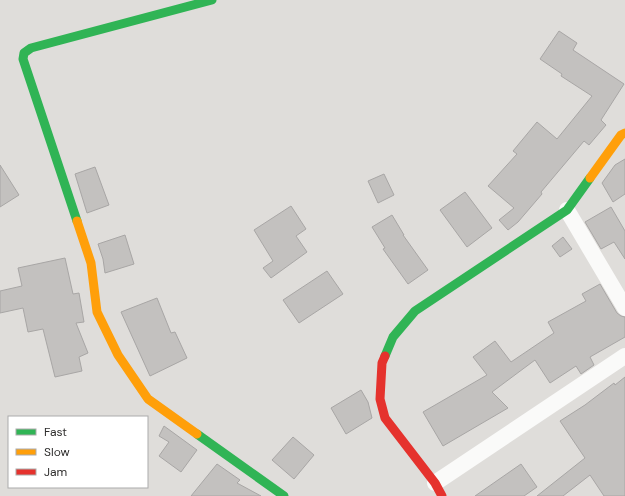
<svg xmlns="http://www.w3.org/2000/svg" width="625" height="496" font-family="'DM Sans',sans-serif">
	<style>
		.building { fill: #c3c1bf; stroke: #a8a6a5 }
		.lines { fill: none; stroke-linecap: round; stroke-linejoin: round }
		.street { stroke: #fafaf9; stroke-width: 16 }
		.fast { stroke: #30b455; stroke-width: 9 }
		.slow { stroke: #ff9f0a; stroke-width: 9 }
		.jam { stroke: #e5322d; stroke-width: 9 }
	</style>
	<rect width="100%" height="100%" fill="#dfddda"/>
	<g class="building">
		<polygon points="559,31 577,43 573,50 624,84 601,120 606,125 589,145 584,141 541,192 542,194 518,222 508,230 499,220 514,208 488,186 517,154 513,151 537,122 557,139 592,96 561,76 562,74 540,59"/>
		<polygon points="625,159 625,194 613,202 602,183 615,165"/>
		<polygon points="0,165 19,195 0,207"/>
		<polygon points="95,167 109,205 87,213 75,174"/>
		<polygon points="384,174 394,195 378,203 368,181"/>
		<polygon points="465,192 492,228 467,247 440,210"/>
		<polygon points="291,206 306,229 296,236 307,252 271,278 263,268 273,261 254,230"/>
		<polygon points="611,207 625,231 625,259 614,242 601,249 585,222"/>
		<polygon points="392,215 404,235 403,235 428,270 408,284 383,249 385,248 372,227"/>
		<polygon points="125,235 134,264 105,273 103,259 98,244"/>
		<polygon points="563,237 572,249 560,257 552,246"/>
		<polygon points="65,258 73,294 79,293 84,322 76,323 88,353 79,357 82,371 55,377 43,329 28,332 23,308 0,313 0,291 22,286 18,268"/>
		<polygon points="327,271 343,294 299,323 283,300"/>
		<polygon points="600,284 617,313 621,316 625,317 625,337 590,357 594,365 581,374 576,366 550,383 535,360 492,392 508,408 443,446 423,412 487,375 473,357 495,341 511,362 554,333 548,322 586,301 582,294"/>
		<polygon points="157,298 171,333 175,332 187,358 150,376 121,312"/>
		<polygon points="625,377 625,496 604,496 590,475 563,496 537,496 585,458 560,421 585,405 614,383 615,385"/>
		<polygon points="361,390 368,402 372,418 346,434 331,408"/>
		<polygon points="164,426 197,450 181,472 159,456 169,442 159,436"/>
		<polygon points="293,437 314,455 294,479 272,460"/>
		<polygon points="217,464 240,480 237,483 261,496 191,496"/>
		<polygon points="521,464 537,487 524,496 475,496"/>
	</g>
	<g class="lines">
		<g class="street">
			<polyline points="567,210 625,308"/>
			<polyline points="435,483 625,356"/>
		</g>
		<g class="fast">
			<polyline points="77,221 23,59 24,53 31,48 212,0"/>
			<polyline points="385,356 393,337 415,311 567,210 590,178"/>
			<polyline points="197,434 284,496"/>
		</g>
		<g class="slow">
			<polyline points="590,178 621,135 625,133"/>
			<polyline points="77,221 91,263 97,312 118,355 148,399 197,434"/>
		</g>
		<polyline class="jam" points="385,356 382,363 380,399 385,418 435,483 442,496"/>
	</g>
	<rect x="8" y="416" width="140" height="72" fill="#ffffff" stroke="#ababab"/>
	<rect x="16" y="429" width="20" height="6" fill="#30b455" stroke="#ababab"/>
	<text x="44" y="436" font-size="12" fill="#2e2d2c">Fast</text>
	<rect x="16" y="449" width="20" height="6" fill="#ff9f0a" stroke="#ababab"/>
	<text x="44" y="456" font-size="12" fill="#2e2d2c">Slow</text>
	<rect x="16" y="469" width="20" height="6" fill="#e5322d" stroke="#ababab"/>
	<text x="44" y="476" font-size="12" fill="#2e2d2c">Jam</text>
</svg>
